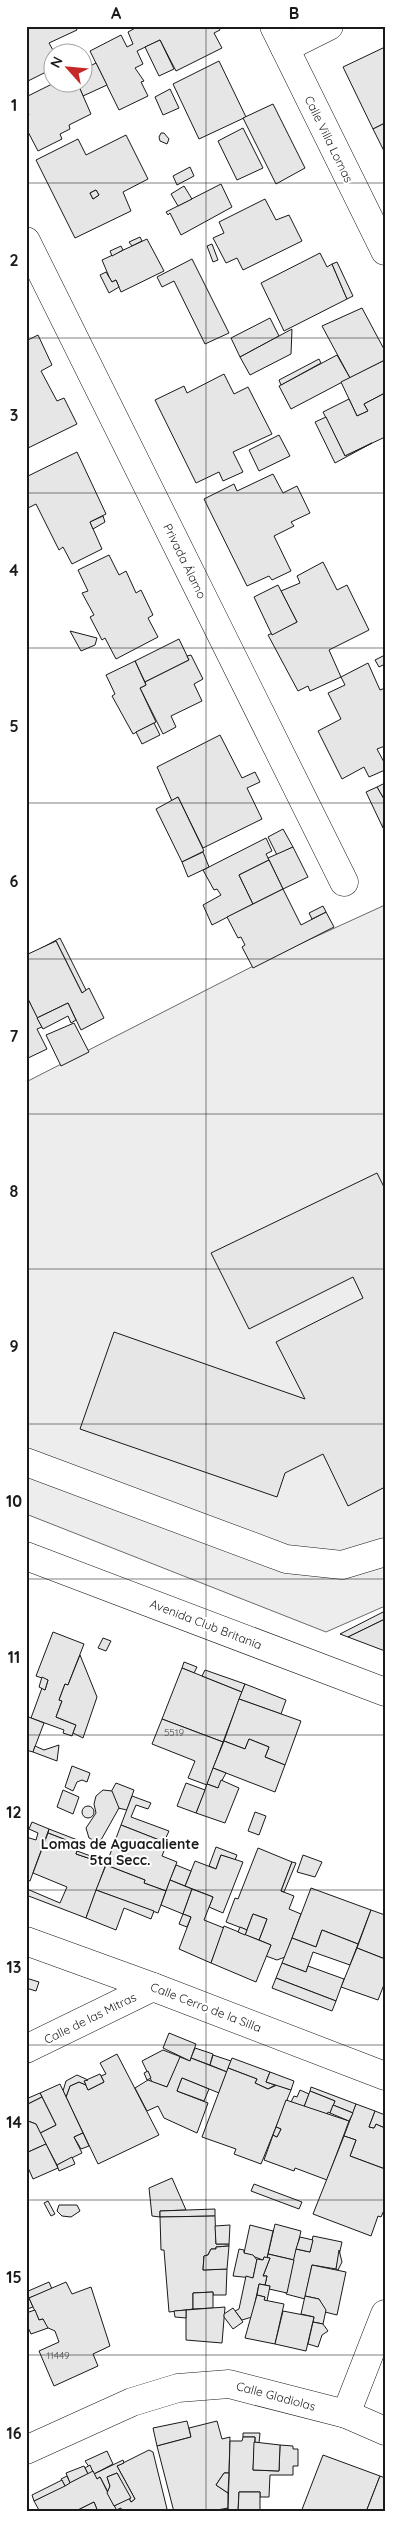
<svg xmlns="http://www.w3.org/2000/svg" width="411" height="2538" font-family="Quicksand,sans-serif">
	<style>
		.built { fill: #ededed; stroke: #6a6a6a }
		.building { fill: #e6e6e6; stroke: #1a1a1a; fill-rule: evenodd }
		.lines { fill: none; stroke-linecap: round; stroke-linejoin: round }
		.minor-casing { stroke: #1a1a1a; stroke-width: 29 }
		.major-casing { stroke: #1a1a1a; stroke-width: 29 }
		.minor { stroke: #fff; stroke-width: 28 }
		.major { stroke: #fff; stroke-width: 28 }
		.grid { fill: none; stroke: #1a1a1a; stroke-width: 1; stroke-opacity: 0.55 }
		.labels { text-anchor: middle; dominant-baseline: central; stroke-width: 4; stroke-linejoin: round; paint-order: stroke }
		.number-label { font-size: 10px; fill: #4d4d4d }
		.street-label { font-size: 12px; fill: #1a1a1a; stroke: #fff }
		.neighbourhood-label { font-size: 14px; font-weight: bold; fill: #1a1a1a; stroke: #fff }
		.neatline { fill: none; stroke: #1a1a1a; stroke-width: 2 }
		.grid-label { font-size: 16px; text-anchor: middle; font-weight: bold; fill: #1a1a1a }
	</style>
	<rect width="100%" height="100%" fill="#fff"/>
	<polygon class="built" points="385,905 385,1606 326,1632 26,1514 26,1082 269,958"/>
	<g class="building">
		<polygon points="26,26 75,26 77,30 49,43 54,52 52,69 26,82"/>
		<polygon points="139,26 218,26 220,30 214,33 222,48 176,71 160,40 137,51 143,64 135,68 144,81 141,82 148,96 119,110 90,51 121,35 127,47 133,44 128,32"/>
		<polygon points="160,40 174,69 159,76 145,47"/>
		<polygon points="385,47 385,123 373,129 343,67"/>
		<polygon points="219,61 246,117 199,139 173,84"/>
		<polygon points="96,63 107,85 83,96 77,82 82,82 82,70"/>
		<polygon points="56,82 77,82 91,114 69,125 70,129 60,134 62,139 38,151 26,128 26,116 29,115 26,109 26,97"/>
		<polygon points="170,89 179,108 163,115 155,97"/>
		<polygon points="273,104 305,168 276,184 243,118"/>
		<polygon points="385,123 385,153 373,129"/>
		<polygon points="243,128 263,168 237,180 218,141"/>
		<polygon points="161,133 164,133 169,139 167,144 160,141 159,137"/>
		<path d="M126,135L148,179L123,192L131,211L75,238L36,160L78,139L86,155ZM96,190L99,195L93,199L90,193Z"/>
		<polygon points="190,167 194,176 177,185 173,176"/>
		<polygon points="221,184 232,207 181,235 170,213 168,215 166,212"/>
		<polygon points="184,186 192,199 178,206 171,194"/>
		<polygon points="96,190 99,195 93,199 90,193"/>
		<polygon points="265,199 276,220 289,215 302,241 243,270 237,258 226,263 213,238 224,233 219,222"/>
		<polygon points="140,237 142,241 132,246 129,242"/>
		<polygon points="147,239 164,271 121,292 116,280 112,282 110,279 102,260"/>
		<polygon points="212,244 218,260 213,262 207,246"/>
		<polygon points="121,246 123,250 112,256 110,251"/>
		<polygon points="320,253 327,267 332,264 347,299 284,331 261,283"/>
		<polygon points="192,259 229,333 205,344 174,281 162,287 157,277"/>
		<polygon points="337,262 353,296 347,299 332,264"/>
		<polygon points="106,272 112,282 116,280 119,287 109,293 100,275"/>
		<polygon points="362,308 385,351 385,360 350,378 322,326"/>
		<polygon points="270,318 279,336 240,357 231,338"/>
		<polygon points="292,329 291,354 250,375 240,357"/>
		<polygon points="38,335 52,365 41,371 57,401 64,398 77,424 26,449 26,341"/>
		<polygon points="337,355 350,378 291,409 279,386"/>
		<polygon points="319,359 321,363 281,385 279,380"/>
		<polygon points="385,360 385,393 364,404 368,411 357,416 341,382"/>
		<polygon points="224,374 234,394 248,387 272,434 233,452 243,472 223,481 219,472 196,483 155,400 184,386 187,393"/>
		<polygon points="385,393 385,437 345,456 323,412 349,399 357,416 368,411 364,404"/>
		<polygon points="326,417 345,456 372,443 335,463 315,422"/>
		<polygon points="279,435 290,456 259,471 249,450"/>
		<polygon points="77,452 106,514 90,522 102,549 72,564 63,547 59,550 36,504 26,509 26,477"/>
		<polygon points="273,474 283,493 297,486 310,513 291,522 294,526 274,536 291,571 272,580 269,576 247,586 204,499 234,484 237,491"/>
		<polygon points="103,516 105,522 93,529 90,522"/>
		<polygon points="109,555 119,575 126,571 136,593 141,590 153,615 148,618 158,637 116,659 105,638 102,640 90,617 94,615 82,593 88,591 78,570"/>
		<polygon points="323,562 337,590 347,585 369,630 329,650 341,677 310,691 308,686 298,691 268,635 297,622 281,591 300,583 297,576"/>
		<polygon points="278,585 297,622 272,635 254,597"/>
		<polygon points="70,631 97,638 95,645 81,651"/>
		<polygon points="179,639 189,660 145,682 135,661"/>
		<polygon points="191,655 203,679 194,684 202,701 171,716 176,727 163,734 140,688 146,685 145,682 189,660 187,656"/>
		<polygon points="385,655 385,664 379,667 375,660"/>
		<polygon points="135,661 146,685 140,688 156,722 133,734 112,696 115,694 106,675"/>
		<polygon points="368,663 380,690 385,688 385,746 377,749 385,764 385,770 369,777 364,767 342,779 318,731 341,719 328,693 345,685 341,677"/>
		<polygon points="154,723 160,735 142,744 136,732"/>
		<polygon points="220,735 242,778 255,772 260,782 247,788 262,819 203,848 178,797 172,801 157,767"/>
		<polygon points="385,783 385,801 377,787"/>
		<polygon points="377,787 385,801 383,828 366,792"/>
		<polygon points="178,797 204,851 182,862 156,809"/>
		<polygon points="283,829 293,847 277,855 268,837"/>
		<polygon points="266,838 272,851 266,854 269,860 239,875 253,904 212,925 203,905 221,895 217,889 214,890 203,870"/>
		<polygon points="293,847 308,877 283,889 268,858"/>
		<polygon points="203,852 209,867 188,877 182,862"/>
		<polygon points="269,860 283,889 253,904 239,875"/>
		<polygon points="283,889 301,925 326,912 334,927 253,968 242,947 245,945 241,937 238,938 227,917"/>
		<polygon points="323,906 326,912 312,919 309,913"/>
		<polygon points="60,938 86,990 84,992 82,993 56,941 40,949"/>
		<polygon points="56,941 82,993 89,988 104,1018 81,1030 68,1003 37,1018 26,995 26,955"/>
		<polygon points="26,995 42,1027 37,1029 47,1049 26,1059"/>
		<polygon points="68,1003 76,1020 71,1023 68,1016 43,1029 37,1018"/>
		<polygon points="74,1023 89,1052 61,1066 46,1035"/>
		<polygon points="377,1173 385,1189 385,1487 348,1506 323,1454 285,1473 277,1497 80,1429 114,1332 305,1399 276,1342 363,1298 353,1277 249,1329 211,1253"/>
		<polygon points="385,1611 385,1619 348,1637 340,1634"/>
		<polygon points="385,1619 385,1651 348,1637"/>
		<polygon points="53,1632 84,1644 68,1685 65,1684 59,1700 62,1701 56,1717 76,1725 72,1736 63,1733 64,1730 31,1718 42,1688 45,1690 48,1680 36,1676"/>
		<polygon points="103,1638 111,1641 106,1651 98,1648"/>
		<polygon points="80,1655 97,1697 83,1738 73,1733 76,1725 56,1717 62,1701 59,1700 65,1684 68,1685"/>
		<polygon points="184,1662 197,1667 194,1673 182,1668"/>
		<polygon points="182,1668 242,1692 223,1742 162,1719"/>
		<polygon points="205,1670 245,1684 242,1692 202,1676"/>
		<polygon points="42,1677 48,1680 45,1690 39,1687"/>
		<polygon points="245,1684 286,1700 281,1714 239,1699"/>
		<polygon points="239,1699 301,1721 285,1765 265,1757 269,1747 249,1739 245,1749 224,1741"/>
		<polygon points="26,1716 44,1723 33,1752 26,1750"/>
		<polygon points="162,1719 223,1742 207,1785 188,1778 195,1761 152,1744"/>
		<polygon points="249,1739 269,1747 265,1757 285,1765 275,1792 213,1768 224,1741 245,1749"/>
		<polygon points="59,1745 57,1761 33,1752 35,1746 44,1750"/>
		<polygon points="72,1766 90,1773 87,1782 82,1780 77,1782 73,1791 65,1787"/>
		<polygon points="213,1768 226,1773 218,1788 207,1784"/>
		<polygon points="221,1780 239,1788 225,1823 196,1813 207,1784 218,1788"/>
		<polygon points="116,1783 134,1790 127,1810 118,1808 111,1792"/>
		<polygon points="186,1783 205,1790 196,1813 177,1806"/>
		<polygon points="63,1790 79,1797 73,1814 57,1807"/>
		<polygon points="103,1790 112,1791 119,1808 101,1840 95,1841 89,1838 86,1828 96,1813 94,1804 96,1796"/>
		<polygon points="132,1796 151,1803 148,1809 136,1805 131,1817 169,1831 164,1842 121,1825"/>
		<circle cx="88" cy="1812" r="6"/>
		<polygon points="255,1812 266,1816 259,1835 248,1831"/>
		<polygon points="32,1822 49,1829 30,1881 26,1880 26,1837 36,1840 38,1833 29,1829"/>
		<polygon points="121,1825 167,1843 162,1856 177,1862 166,1891 144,1883 145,1880 106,1865"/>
		<polygon points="49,1829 80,1841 79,1845 48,1833"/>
		<polygon points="48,1833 79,1845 76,1854 106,1864 86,1918 26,1895 27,1889 60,1903 67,1887 33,1873"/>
		<polygon points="216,1847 237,1855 235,1860 221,1855 216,1869 209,1866"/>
		<polygon points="258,1848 292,1862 281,1891 294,1896 289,1909 301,1914 285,1957 277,1960 266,1956 271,1945 259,1940 267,1919 253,1914 247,1930 226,1922 235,1898 238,1899"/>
		<polygon points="77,1851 107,1862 106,1864 76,1854"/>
		<polygon points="221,1855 243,1862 223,1913 209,1907 213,1897 185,1886 195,1861 216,1869"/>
		<polygon points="303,1855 322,1862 315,1877 297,1872"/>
		<polygon points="292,1862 296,1863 284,1892 281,1891"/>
		<polygon points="106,1865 145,1880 144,1883 166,1891 158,1913 96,1890"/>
		<polygon points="176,1865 191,1871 185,1886 170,1880"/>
		<polygon points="170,1880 192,1889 183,1914 161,1905"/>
		<polygon points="311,1888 371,1910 358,1944 322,1930 316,1947 292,1938"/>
		<polygon points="192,1889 213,1897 204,1920 224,1928 211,1963 179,1949 191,1917 183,1914"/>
		<polygon points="96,1890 154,1911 151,1919 124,1908 116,1930 86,1918"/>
		<polygon points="371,1910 385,1915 385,1959 357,1948"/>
		<polygon points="183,1914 191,1917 187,1927 179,1924"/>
		<polygon points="253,1914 267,1919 259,1940 245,1935"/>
		<polygon points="224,1926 271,1945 256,1982 211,1963"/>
		<polygon points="240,1927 247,1930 245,1935 238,1932"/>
		<polygon points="322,1930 358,1944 350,1965 313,1952 306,1972 282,1963 292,1938 316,1947"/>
		<polygon points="357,1948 385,1959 385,1982 378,2000 341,1987"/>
		<polygon points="282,1963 306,1972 308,1966 344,1979 336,2001 276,1978"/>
		<polygon points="26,1978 39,1982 36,1991 26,1988"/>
		<polygon points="276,1978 336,2001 332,2011 272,1988"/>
		<polygon points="169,2033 196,2044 190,2061 163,2048"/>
		<polygon points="195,2048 213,2054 210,2065 191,2058"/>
		<polygon points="163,2050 181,2057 167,2087 152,2082 142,2061"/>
		<polygon points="117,2054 159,2135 98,2164 66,2097 70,2086 79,2082 86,2085 88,2090 104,2082 101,2076 106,2074 100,2063"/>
		<polygon points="213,2055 231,2061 227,2072 210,2065"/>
		<polygon points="180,2057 190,2061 191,2058 227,2072 219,2093 182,2078 177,2091 208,2103 197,2133 164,2118 158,2106 147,2111 135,2088 148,2080 167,2087"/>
		<polygon points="232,2058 270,2072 266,2082 275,2085 268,2089 255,2083 257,2079 228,2068"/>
		<polygon points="228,2068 257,2079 255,2083 268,2089 277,2085 291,2090 261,2164 234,2154 236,2149 202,2137"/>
		<polygon points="148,2071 151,2078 147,2080 144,2073"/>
		<polygon points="270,2072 294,2081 291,2090 266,2082"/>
		<polygon points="100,2074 104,2082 88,2090 84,2081"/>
		<polygon points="77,2075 88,2080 84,2081 86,2085 79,2082 70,2086 66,2097 63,2091 66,2081"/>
		<polygon points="182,2078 209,2089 204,2101 177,2091"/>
		<polygon points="60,2084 83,2133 74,2137 82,2153 57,2165 40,2133 56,2125 40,2093"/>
		<polygon points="311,2087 356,2104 353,2113 333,2105 335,2101 310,2091"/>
		<polygon points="300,2090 309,2094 304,2107 291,2102 294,2096 297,2097"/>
		<polygon points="310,2091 335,2101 330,2113 328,2112 327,2115 304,2107"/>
		<polygon points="40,2093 42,2097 26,2105 26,2099"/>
		<polygon points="42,2097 56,2125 40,2133 36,2124 28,2121 26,2105"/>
		<polygon points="286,2100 349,2121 327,2180 295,2168 294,2171 264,2160 273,2135 277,2137 281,2129 276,2127"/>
		<polygon points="356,2104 375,2111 369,2127 374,2128 376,2124 385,2128 385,2169 350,2156 356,2140 344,2136"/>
		<polygon points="333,2105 353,2113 349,2121 330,2113"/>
		<polygon points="375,2111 385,2115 385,2128 376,2124 374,2128 369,2127"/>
		<polygon points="28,2121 36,2124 46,2144 26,2153"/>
		<polygon points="276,2127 281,2129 277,2137 273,2135"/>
		<polygon points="83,2133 89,2146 81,2149 74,2137"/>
		<polygon points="344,2136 356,2140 350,2156 385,2169 385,2208 381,2217 378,2216 371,2236 313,2214"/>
		<polygon points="46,2144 58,2168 33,2179 26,2163 26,2153"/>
		<polygon points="72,2157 75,2164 59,2171 57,2165"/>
		<polygon points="172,2178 186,2210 160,2211 160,2217 152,2216 149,2188"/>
		<polygon points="254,2184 302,2202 299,2209 251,2191"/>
		<polygon points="48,2201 55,2214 51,2216 44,2203"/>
		<polygon points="59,2205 77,2205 80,2211 71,2217 62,2216 57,2211"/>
		<polygon points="215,2209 215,2216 160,2217 160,2211"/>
		<polygon points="215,2216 216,2244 229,2244 229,2246 216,2247 216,2249 211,2249 208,2255 204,2256 203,2270 227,2269 226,2295 213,2295 213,2292 193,2293 193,2309 169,2312 164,2250 161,2250 160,2217"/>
		<polygon points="275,2224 301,2231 294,2260 268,2254"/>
		<polygon points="230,2225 229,2244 216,2244 215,2226"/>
		<polygon points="250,2225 273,2231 267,2258 264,2257 263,2260 244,2253"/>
		<polygon points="313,2236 342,2242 336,2269 312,2265 305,2299 286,2294 296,2249 310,2252"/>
		<polygon points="300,2237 313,2240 310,2252 296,2249"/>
		<polygon points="229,2246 227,2269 203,2270 204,2256 208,2255 211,2249 216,2249 216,2247"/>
		<polygon points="239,2249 244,2250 244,2253 253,2255 257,2260 253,2278 233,2276"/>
		<polygon points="339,2250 342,2262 338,2270 336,2269"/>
		<polygon points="268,2254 294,2260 287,2293 269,2289 270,2286 265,2285 267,2276 263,2276 270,2258 267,2258"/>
		<polygon points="264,2257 270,2258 263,2276 267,2276 265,2285 259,2284 252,2317 242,2320 235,2311 239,2309 246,2276 253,2278 257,2259 263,2260"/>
		<polygon points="312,2265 346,2272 337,2315 325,2312 319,2299 305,2296"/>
		<polygon points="49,2282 52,2289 29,2298 33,2307 27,2309 26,2292"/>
		<polygon points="66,2282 72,2294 91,2287 110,2346 93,2354 98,2366 54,2386 39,2351 59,2342 55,2331 46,2327 43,2319 39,2320 29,2298"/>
		<polygon points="259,2284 270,2286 267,2301 264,2300 265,2297 257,2295"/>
		<polygon points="213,2292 213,2308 193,2309 193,2293"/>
		<polygon points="257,2295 265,2297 264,2300 284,2304 275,2344 245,2338"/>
		<polygon points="305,2296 319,2299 326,2310 323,2324 313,2322 314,2317 301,2314"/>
		<polygon points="225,2307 222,2343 186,2340 186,2310"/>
		<polygon points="233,2308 243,2322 233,2329 224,2317 224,2314"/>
		<polygon points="35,2310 39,2320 43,2319 48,2328 31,2334 26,2323 26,2313"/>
		<polygon points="186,2310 186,2318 175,2317 174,2311"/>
		<polygon points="283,2311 314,2317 306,2351 275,2344"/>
		<polygon points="313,2322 323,2324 328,2331 322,2335 318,2347 308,2344"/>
		<polygon points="187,2421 191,2437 157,2446 153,2428"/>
		<polygon points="217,2421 222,2439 230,2437 229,2473 224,2473 216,2485 228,2493 228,2508 218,2512 174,2512 157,2446 191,2437 189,2428"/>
		<polygon points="243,2433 260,2433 259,2443 255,2443 255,2437 243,2437"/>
		<polygon points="243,2437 255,2437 253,2470 279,2471 280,2445 293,2446 293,2449 298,2449 298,2466 293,2466 293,2475 270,2475 269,2497 260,2497 260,2492 239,2492 238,2512 228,2512 230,2441 242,2441"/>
		<polygon points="254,2442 280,2445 279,2471 253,2470"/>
		<polygon points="149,2450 153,2452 167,2509 161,2512 123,2512 121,2508 116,2510 114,2506 129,2498 131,2502 135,2499 117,2466"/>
		<polygon points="107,2451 113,2464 94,2474 85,2461"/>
		<polygon points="323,2455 380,2476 366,2512 301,2512"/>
		<polygon points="123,2460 124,2463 117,2466 135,2499 131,2502 117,2473 107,2477 110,2486 108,2492 100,2477 97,2479 94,2474"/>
		<polygon points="90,2465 93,2472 88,2474 85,2468"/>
		<polygon points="84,2466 88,2474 70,2483 66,2473"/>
		<polygon points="93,2471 97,2479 100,2477 117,2511 98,2512 94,2502 78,2510 79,2512 40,2512 34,2501"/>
		<polygon points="117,2473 131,2498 114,2506 107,2493 110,2486 107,2477"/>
		<polygon points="224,2473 229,2473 228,2493 216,2485"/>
		<polygon points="67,2476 70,2483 65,2486 61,2479"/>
		<polygon points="380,2476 385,2478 385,2512 366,2512"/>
		<polygon points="62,2480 65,2486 34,2501 32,2495"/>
		<polygon points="239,2492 260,2492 260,2512 238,2512"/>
		<polygon points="94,2502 98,2512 79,2512 78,2510"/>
		<polygon points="228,2508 228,2512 217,2510"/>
	</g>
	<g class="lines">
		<defs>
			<g id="minor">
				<polyline points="274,26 385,251"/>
				<polyline points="285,48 329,26"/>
				<polyline points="26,241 344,882"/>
				<polyline points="26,1462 286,1559 342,1565 385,1552"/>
				<polyline points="26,1941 153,1987 385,2076"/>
				<polyline points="26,2049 153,1987"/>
				<polyline points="346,2414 385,2314"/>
				<polyline points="26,2450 132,2402 178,2388 229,2384 346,2414 385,2431"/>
			</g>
			<polyline id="major" points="26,1556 385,1692"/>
		</defs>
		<use href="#minor" class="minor-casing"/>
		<use href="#major" class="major-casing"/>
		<use href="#minor" class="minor"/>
		<use href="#major" class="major"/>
	</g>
	<path class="grid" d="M206,26V2512M26,183H385M26,338H385M26,493H385M26,648H385M26,803H385M26,959H385M26,1114H385M26,1269H385M26,1424H385M26,1579H385M26,1735H385M26,1890H385M26,2045H385M26,2200H385M26,2355H385"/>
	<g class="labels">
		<g class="number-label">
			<text x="174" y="1732">5519</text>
			<text x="58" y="2355">11449</text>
		</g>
		<g class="street-label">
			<text transform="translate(329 139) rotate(64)">Calle Villa Lomas</text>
			<text transform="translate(185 561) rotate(64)">Privada Álamo</text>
			<text transform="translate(206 1624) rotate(21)">Avenida Club Britania</text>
			<text transform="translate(206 2007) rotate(21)">Calle Cerro de la Silla</text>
			<text transform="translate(90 2018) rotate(-26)">Calle de las Mitras</text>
			<text transform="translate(276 2396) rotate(15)">Calle Gladiolas</text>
		</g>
		<g class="neighbourhood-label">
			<text x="120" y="1844">Lomas de Aguacaliente<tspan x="120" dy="16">5ta Secc.</tspan></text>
		</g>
	</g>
	<rect width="411" height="2538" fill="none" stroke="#ffffff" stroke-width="55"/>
	<g transform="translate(68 68) rotate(297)"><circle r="24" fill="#ffffff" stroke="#a3a3a3"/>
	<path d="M0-4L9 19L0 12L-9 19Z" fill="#c62828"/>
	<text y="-8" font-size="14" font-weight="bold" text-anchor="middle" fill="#1a1a1a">N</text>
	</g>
	<rect x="28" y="28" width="356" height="2482" class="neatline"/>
	<g class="grid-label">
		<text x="116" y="19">A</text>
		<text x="294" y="19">B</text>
		<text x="14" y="111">1</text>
		<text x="14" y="266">2</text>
		<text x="14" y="421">3</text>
		<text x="14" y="576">4</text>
		<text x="14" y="732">5</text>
		<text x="14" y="887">6</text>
		<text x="14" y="1042">7</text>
		<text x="14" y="1197">8</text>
		<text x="14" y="1352">9</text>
		<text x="14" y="1507">10</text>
		<text x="14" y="1663">11</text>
		<text x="14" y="1818">12</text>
		<text x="14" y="1973">13</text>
		<text x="14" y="2128">14</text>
		<text x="14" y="2283">15</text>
		<text x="14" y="2439">16</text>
	</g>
</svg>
